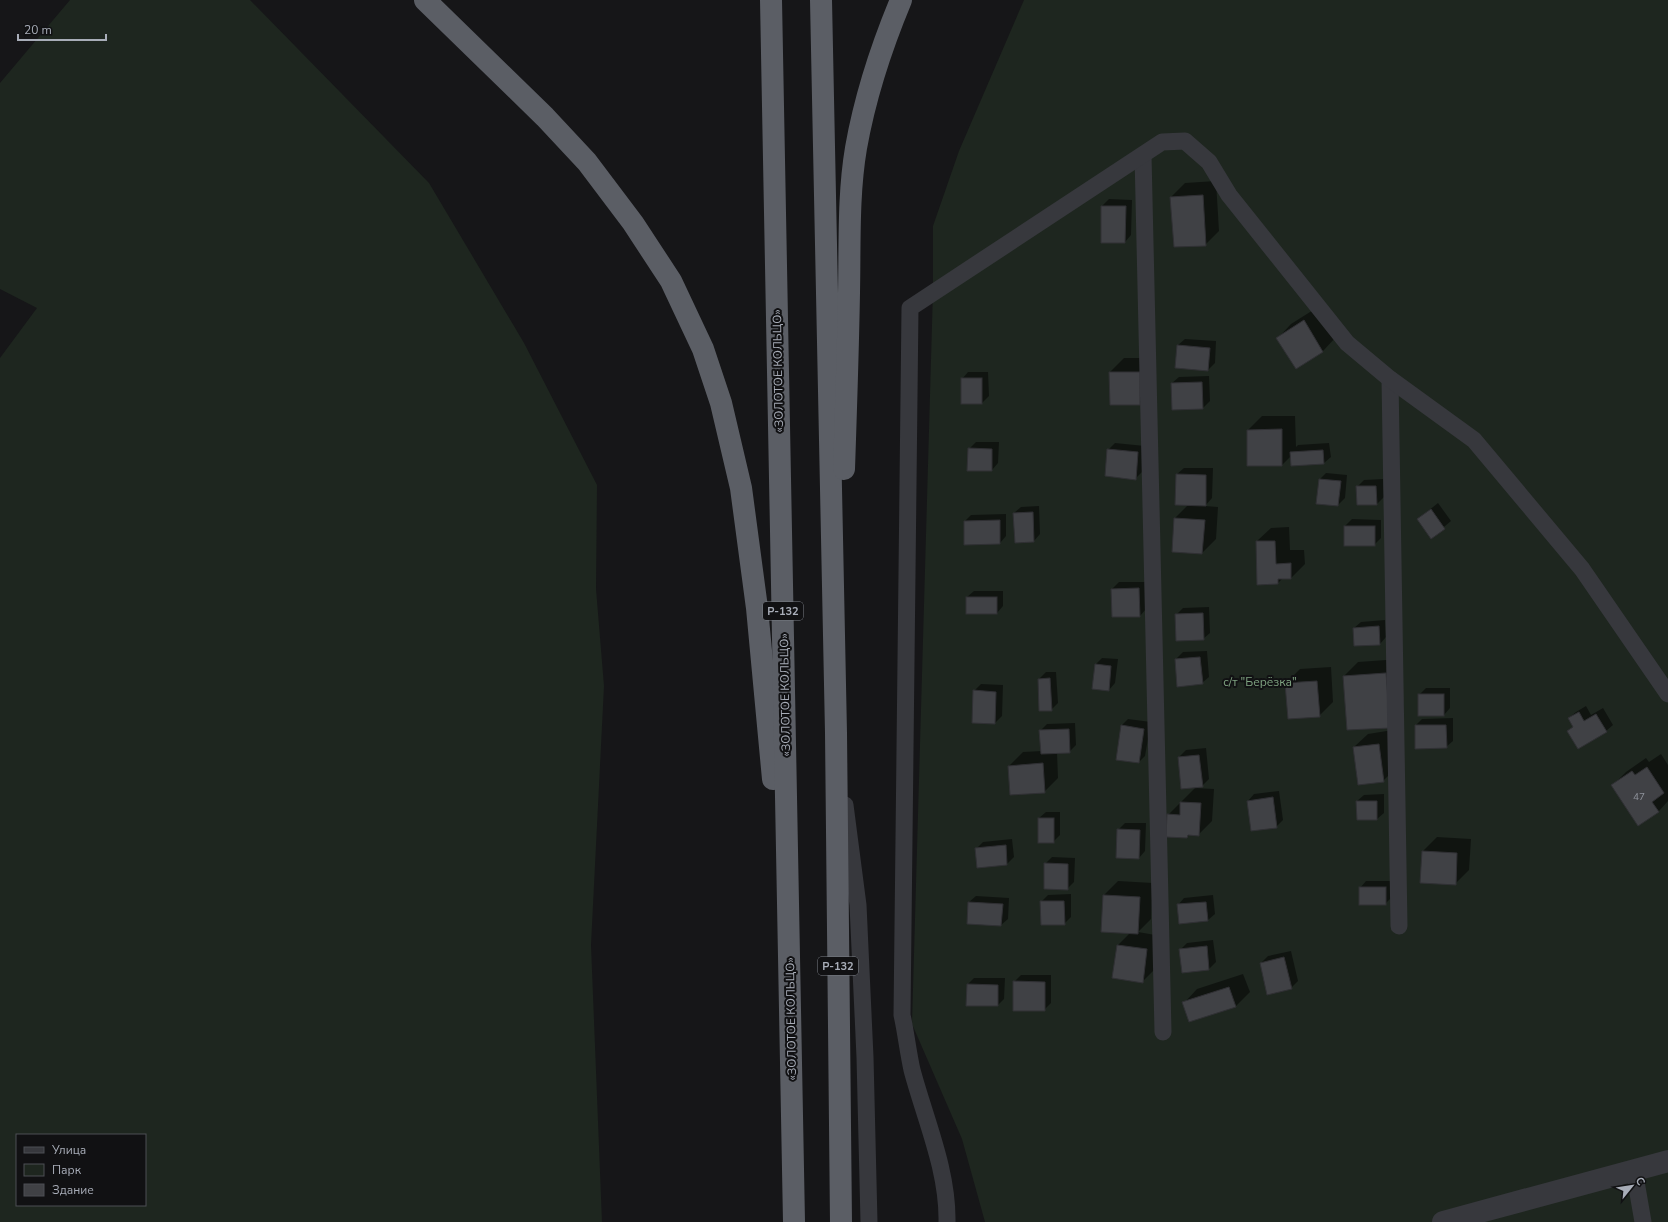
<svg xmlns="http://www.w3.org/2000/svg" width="1668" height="1222" font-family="'Nunito Sans',sans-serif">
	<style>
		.green { fill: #1e261f; fill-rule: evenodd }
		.shadow { fill: #0007 }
		.building { fill: #404145; stroke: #303034 }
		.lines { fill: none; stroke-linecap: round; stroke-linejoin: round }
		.service { stroke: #37383d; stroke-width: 17 }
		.minor { stroke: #37383d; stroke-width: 22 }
		.trunk { stroke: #5b5e65; stroke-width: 22 }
		.labels { text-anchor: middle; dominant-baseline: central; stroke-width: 4; stroke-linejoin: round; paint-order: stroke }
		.number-label { font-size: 10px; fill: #8e929b }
		.shield { fill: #111113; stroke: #7b7e86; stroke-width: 1 }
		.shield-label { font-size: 11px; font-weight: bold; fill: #a8adb8 }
		.street-label { font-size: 12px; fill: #a8adb8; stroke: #111113 }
		.park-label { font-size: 12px; fill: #7fa381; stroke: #111113 }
	</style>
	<rect width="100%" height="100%" fill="#161618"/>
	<g class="green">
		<path d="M70,0H250L429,183L524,343L597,485L596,589L604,686L591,945L602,1222H0V358L37,308L0,289V83ZM17,1135H145V1205H17Z"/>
		<polygon points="1024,0 1668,0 1668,1222 985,1222 962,1139 912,1024 933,290 933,226 959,151"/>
	</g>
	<g class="shadow">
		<polygon points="1216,181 1219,231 1205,245 1171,197 1185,183"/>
		<polygon points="1109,199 1132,200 1131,235 1125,242 1102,242 1102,206"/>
		<polygon points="1318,307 1336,337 1323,351 1296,368 1278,338 1291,324"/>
		<polygon points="1185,339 1216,341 1215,363 1208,370 1178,345"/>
		<polygon points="1124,358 1153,358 1153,390 1139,404 1110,372"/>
		<polygon points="968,372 988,372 989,396 982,403 962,379"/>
		<polygon points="1209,376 1210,401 1203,408 1173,409 1172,383 1179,377"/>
		<polygon points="1262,416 1295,416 1296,447 1298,445 1329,443 1331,457 1324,463 1291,456 1282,465 1248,465 1248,430"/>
		<polygon points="976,442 999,442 998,463 992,470 969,449"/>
		<polygon points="1115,443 1145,446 1142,472 1135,479 1108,450"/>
		<polygon points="1184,468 1213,468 1212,498 1205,506 1218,507 1216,539 1202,553 1173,551 1175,518 1189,504 1177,474"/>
		<polygon points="1326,473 1347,475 1345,498 1338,505 1320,479"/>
		<polygon points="1383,479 1384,497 1377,504 1357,487 1364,480"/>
		<polygon points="1438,503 1451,521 1432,537 1418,519"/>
		<polygon points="1039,506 1040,534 1034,541 1014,513 1021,507"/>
		<polygon points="1006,514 1006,536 1000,543 965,521 971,515"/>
		<polygon points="1352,519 1381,520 1381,538 1374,545 1345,526"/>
		<polygon points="1289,527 1290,550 1304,550 1305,564 1291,578 1283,578 1278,583 1257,541 1271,528"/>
		<polygon points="1119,582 1145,582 1146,609 1140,616 1112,589"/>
		<polygon points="974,591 1003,591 1003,606 997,613 967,597"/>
		<polygon points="1209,607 1210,633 1203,639 1176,615 1183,608"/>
		<polygon points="1385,620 1386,637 1380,644 1354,628 1361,622"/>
		<polygon points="1207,651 1209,677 1202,683 1176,659 1183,652"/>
		<polygon points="1102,658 1118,659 1115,683 1109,690 1096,664"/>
		<polygon points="1400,659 1404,713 1344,676 1358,662"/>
		<polygon points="1331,667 1333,702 1319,716 1286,683 1300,669"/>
		<polygon points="1046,672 1056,672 1058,703 1051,710 1039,679"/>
		<polygon points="981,684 1003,685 1002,716 995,723 974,691"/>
		<polygon points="1426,688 1450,688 1450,708 1444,715 1419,695"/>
		<polygon points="1586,706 1591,715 1603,708 1613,725 1606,731 1569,731 1574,726 1569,718 1576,712"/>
		<polygon points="1453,718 1453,741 1446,747 1416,725 1422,719"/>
		<polygon points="1128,719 1151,722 1145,756 1139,762 1122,725"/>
		<polygon points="1075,723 1076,745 1069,752 1057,752 1058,778 1044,792 1009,766 1023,752 1042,751 1040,731 1047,724"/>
		<polygon points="1393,730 1397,767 1383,781 1354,747 1368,734"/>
		<polygon points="1206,748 1209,779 1202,786 1179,757 1186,750"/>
		<polygon points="1661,754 1668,765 1668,801 1659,811 1638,824 1612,786 1626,772 1646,758 1649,762"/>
		<polygon points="1195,788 1214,789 1212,821 1198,835 1190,834 1187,837 1168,815"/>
		<polygon points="1279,791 1283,820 1276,827 1248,801 1254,794"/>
		<polygon points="1384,794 1384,813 1377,819 1357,801 1364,795"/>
		<polygon points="1046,812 1060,812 1060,835 1053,842 1039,818"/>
		<polygon points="1125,823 1146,823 1145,851 1139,858 1118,830"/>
		<polygon points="1437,837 1471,839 1469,870 1455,884 1423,851"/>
		<polygon points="1012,839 1014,857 1007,864 978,866 976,849 983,842"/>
		<polygon points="1052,857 1075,858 1074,882 1067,889 1045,864"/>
		<polygon points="1118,881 1153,883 1151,919 1138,932 1161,936 1156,968 1142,982 1118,945 1130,933 1102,931 1104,895"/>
		<polygon points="1366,881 1392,881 1392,897 1385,904 1360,888"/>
		<polygon points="1071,894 1071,917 1064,924 1041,902 1048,895"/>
		<polygon points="1213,895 1215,914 1208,920 1178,905 1184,898"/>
		<polygon points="976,896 1009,898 1008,919 1001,925 968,923 969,902"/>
		<polygon points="1213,940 1216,962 1209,969 1183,972 1180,950 1187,943"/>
		<polygon points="1291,951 1298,981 1291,988 1261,963 1268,956"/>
		<polygon points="1243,974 1250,992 1236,1006 1190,1021 1184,1003 1197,989"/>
		<polygon points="1021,975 1051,975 1051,1003 1044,1010 1014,982"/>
		<polygon points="974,978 1005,978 1004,999 998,1005 968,984"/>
	</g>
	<g class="building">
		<polygon points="1203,195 1206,246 1174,247 1170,197"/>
		<polygon points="1101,206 1126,206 1125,243 1101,243"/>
		<polygon points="1304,320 1323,352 1296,369 1276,338"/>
		<polygon points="1177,345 1210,348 1208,371 1175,368"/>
		<polygon points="1109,372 1140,372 1140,405 1110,405"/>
		<rect x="961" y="378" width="21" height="26"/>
		<polygon points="1202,382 1203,409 1172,410 1171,383"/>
		<polygon points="1282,429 1282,466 1247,466 1247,430"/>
		<polygon points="968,448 992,449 992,471 967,471"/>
		<polygon points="1107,449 1138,452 1136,480 1105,476"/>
		<polygon points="1323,450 1324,464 1291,466 1290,452"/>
		<polygon points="1176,474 1206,475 1206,506 1175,505"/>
		<polygon points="1319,479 1341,481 1338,506 1316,504"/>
		<polygon points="1356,486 1376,486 1377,505 1357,505"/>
		<polygon points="1431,509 1445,529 1431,539 1417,519"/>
		<polygon points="1033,512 1034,542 1015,543 1013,513"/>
		<polygon points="1174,518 1205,520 1202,554 1172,552"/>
		<polygon points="1000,520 1000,544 964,545 964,521"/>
		<rect x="1344" y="526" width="31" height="20"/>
		<polygon points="1256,541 1275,541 1276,564 1291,563 1291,579 1278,579 1278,584 1257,585"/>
		<polygon points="1139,588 1140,617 1112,617 1111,589"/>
		<rect x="966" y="597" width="31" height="17"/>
		<polygon points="1203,613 1204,640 1176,641 1175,614"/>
		<polygon points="1379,626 1380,645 1354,646 1353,628"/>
		<polygon points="1200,657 1203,684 1177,687 1175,659"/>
		<polygon points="1095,664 1111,666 1109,691 1092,689"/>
		<polygon points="1386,673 1390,728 1347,730 1343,676"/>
		<polygon points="1050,678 1052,711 1039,711 1038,679"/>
		<polygon points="1317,681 1320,717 1288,719 1285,683"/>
		<polygon points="973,690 996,692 995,724 972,723"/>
		<rect x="1418" y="694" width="26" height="22"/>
		<polygon points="1579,712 1584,721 1596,714 1607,732 1578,749 1567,731 1573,727 1568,718"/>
		<polygon points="1121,725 1144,729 1139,763 1116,760"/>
		<polygon points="1415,725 1446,725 1447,748 1415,749"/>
		<polygon points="1069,729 1070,753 1041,754 1039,730"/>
		<polygon points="1379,744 1384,782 1358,785 1353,747"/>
		<polygon points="1199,755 1203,787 1181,789 1178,757"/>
		<polygon points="1043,763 1045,793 1010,795 1008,766"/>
		<polygon points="1647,767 1664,793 1652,802 1659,812 1638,826 1611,785 1632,771 1635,775"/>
		<polygon points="1273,797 1277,828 1251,831 1247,801"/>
		<polygon points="1356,801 1377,801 1377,820 1357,820"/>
		<polygon points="1180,802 1201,803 1199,836 1188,835 1187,838 1166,837 1167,814 1180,815"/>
		<rect x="1038" y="818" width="16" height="25"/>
		<polygon points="1117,829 1140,830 1139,859 1116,858"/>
		<polygon points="1006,845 1007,865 977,868 975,848"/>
		<polygon points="1422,851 1457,853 1456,885 1420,883"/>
		<polygon points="1044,863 1068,864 1068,890 1044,889"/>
		<rect x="1359" y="887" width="27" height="18"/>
		<polygon points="1103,895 1140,897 1138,934 1101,932"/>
		<polygon points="1040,901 1064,901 1065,925 1041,925"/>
		<polygon points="968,902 1003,904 1001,926 967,924"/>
		<polygon points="1206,902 1208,921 1179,924 1177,904"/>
		<polygon points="1117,945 1147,949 1143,983 1112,978"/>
		<polygon points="1207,946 1209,970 1182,973 1179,949"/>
		<polygon points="1284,957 1292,989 1267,995 1260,963"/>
		<polygon points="1013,981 1045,982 1045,1011 1013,1011"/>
		<polygon points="967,984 998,985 998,1006 966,1006"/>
		<polygon points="1229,987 1236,1007 1189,1022 1182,1002"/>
	</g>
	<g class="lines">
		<g class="service">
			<polyline points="1143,155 1163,1032"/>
			<polyline points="1390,379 1399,926"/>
			<polyline points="845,805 858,905 865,1057 869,1222"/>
			<polyline points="1634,1170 1643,1222"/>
			<path d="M947,1222C948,1170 925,1119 912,1070C908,1052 906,1033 902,1015L910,308L1162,142L1185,141L1209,162L1229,195L1347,343L1390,379L1474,440L1582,569L1668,694"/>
		</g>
		<polyline class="minor" points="1443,1222 1668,1161"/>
		<g class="trunk">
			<polyline points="425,0 545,117 587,162 633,223 671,281 703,349 721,403 741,488 757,608 773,779"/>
			<polyline points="771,0 794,1222"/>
			<polyline points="821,0 836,733 841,1222"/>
			<path d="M844,469C846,410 848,352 849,293C850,245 848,195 856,148C865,97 881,48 901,0"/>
		</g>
	</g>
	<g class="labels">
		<g class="number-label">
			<text x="1639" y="797">47</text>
		</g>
		<g class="shield">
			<rect x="763" y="602" width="40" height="18" rx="3"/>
			<rect x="818" y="957" width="40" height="18" rx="3"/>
		</g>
		<g class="shield-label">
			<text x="783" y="611">Р-132</text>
			<text x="838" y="966">Р-132</text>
		</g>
		<g class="street-label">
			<text transform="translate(778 371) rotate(-91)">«ЗОЛОТОЕ КОЛЬЦО»</text>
			<text transform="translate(785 695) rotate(-91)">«ЗОЛОТОЕ КОЛЬЦО»</text>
			<text transform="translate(791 1019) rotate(-91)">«ЗОЛОТОЕ КОЛЬЦО»</text>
		</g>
		<g class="park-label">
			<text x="1260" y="682">c/т "Берёзка"</text>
		</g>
	</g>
	<rect x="16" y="1134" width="130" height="72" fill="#111113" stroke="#4d4f55"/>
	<rect x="24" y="1147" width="20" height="6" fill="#37383d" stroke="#4d4f55"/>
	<text x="52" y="1154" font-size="12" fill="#a8adb8">Улица</text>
	<rect x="24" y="1164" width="20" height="12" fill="#1e261f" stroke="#4d4f55"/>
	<text x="52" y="1174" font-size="12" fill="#a8adb8">Парк</text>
	<rect x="24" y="1184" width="20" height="12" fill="#404145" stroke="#4d4f55"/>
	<text x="52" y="1194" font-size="12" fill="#a8adb8">Здание</text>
	<g transform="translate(1632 1186) rotate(60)" stroke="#111113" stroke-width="3" paint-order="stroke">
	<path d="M0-3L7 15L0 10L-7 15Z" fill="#a8adb8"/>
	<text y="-6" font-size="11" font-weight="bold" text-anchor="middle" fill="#a8adb8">С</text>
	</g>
	<path d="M18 34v6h88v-6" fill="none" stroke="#a8adb8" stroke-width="2"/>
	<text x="24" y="34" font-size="12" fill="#a8adb8" stroke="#111113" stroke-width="3" paint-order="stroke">20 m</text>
</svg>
